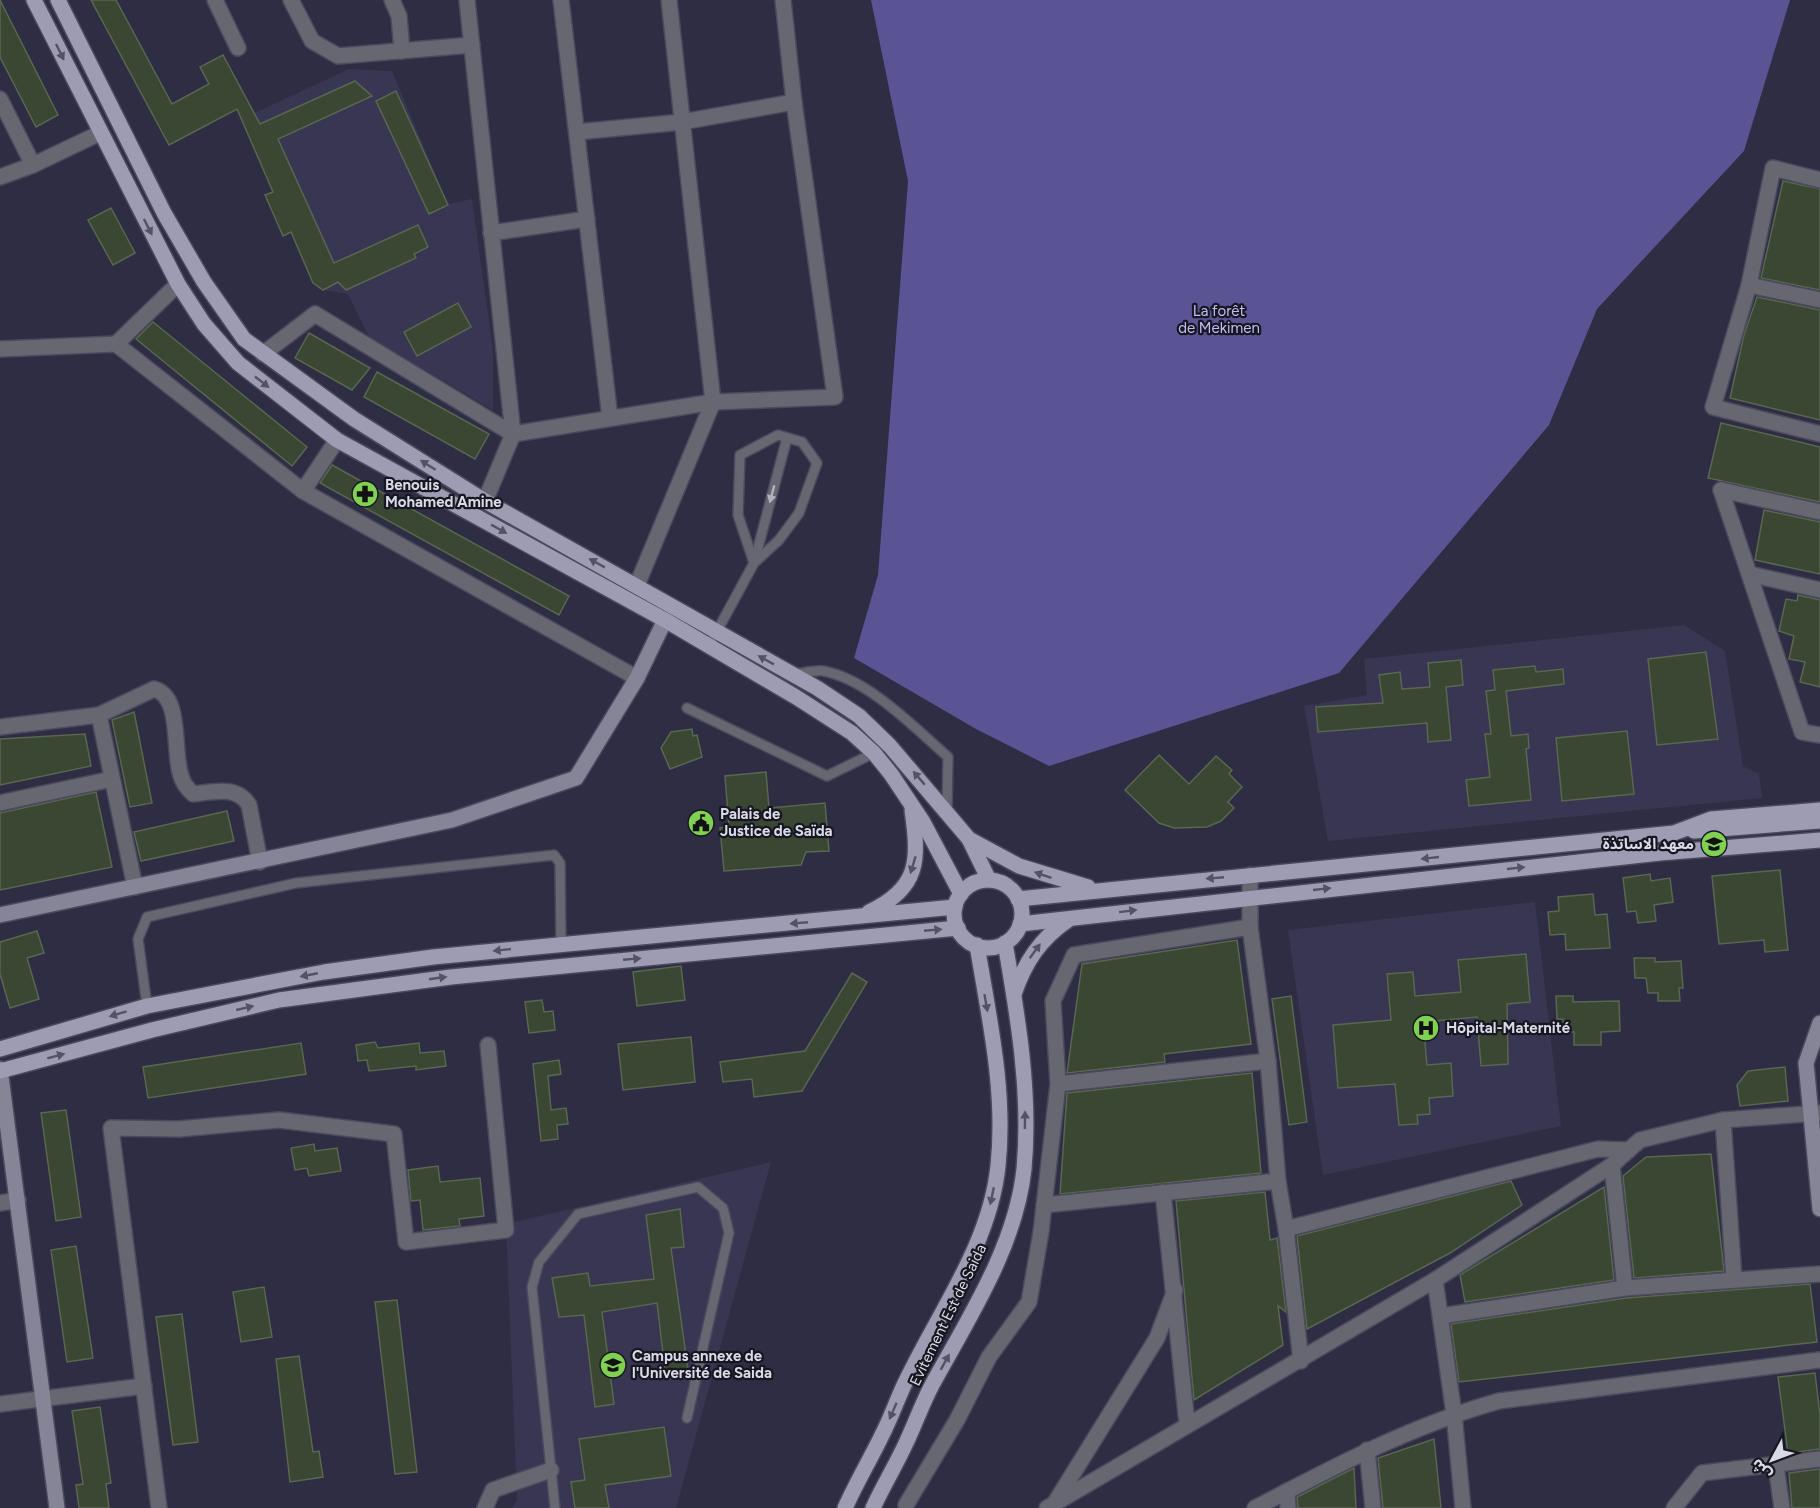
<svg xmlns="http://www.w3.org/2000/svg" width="1820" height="1508" font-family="Figtree,'Noto Sans Arabic',sans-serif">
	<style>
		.built { fill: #383652 }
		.forest { fill: #5a5394 }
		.building { fill: #394733; stroke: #586751; stroke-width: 1.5 }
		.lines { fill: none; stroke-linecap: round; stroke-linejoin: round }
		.lane-casing { stroke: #4a495d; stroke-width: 12 }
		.street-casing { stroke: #4a495d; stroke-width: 18 }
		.secondary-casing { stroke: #4a495d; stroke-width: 18 }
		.primary-casing { stroke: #4a495d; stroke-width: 18 }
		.lane { stroke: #676772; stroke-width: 9 }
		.street { stroke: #676772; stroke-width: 15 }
		.secondary { stroke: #868597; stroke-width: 15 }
		.primary { stroke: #9d9cb3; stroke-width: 15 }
		.oneway { fill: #535363 }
		.oneway2 { fill: #b2b1be }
		.labels { text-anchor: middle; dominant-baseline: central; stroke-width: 4.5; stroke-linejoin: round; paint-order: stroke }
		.park-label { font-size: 15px; fill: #c1bef7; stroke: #171721 }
		.poi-label { font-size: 15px; font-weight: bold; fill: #dad9e7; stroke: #171721; text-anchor: start }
		.street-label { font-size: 15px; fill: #dad9e7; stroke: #171721 }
	</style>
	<rect width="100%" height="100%" fill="#2e2d43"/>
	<g class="built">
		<polygon points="349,69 392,71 448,204 472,199 493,349 493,410 369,337 348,294 323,290 313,283 246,130 250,115"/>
		<polygon points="1684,625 1725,651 1743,766 1759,774 1762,798 1328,841 1304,706 1367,695 1364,659"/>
		<polygon points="1535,902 1561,1126 1323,1175 1288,930"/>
		<polygon points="771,1162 676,1508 512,1508 517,1500 506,1224"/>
	</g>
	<polygon class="forest" points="871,0 1790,0 1744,151 1597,309 1549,425 1339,673 1049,766 976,729 854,658 878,575 908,181"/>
	<g class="building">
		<polygon points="0,0 58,115 36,127 0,57"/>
		<polygon points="91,0 116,0 172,104 209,84 200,67 223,55 260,124 355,81 372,96 278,139 334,263 418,225 428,247 414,254 416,258 346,290 338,282 323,290 313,283 291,232 283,236 265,195 273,192 237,109 169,145"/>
		<polygon points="396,91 448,205 429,214 376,101"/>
		<polygon points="1783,181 1820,189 1820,290 1761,278"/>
		<polygon points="111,208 135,253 113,265 88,220"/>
		<polygon points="1757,297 1820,310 1820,420 1730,398 1744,335"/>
		<polygon points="458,303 471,327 417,356 404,332"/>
		<polygon points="153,322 307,447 292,466 136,339"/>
		<polygon points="309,333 370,368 352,390 295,358"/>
		<polygon points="377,372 489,434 475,459 364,397"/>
		<polygon points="1721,423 1820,447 1820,502 1708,478"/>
		<polygon points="332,465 569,596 559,615 320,483"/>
		<polygon points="1764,510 1820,522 1820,574 1755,560"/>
		<polygon points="1798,595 1820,600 1820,687 1800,682 1805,662 1789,659 1794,636 1779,631 1786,599 1797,601"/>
		<polygon points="1706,652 1718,739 1657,745 1648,659"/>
		<polygon points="1461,660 1463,685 1446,687 1451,740 1428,742 1427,723 1318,732 1316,707 1383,703 1379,675 1400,672 1402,689 1430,687 1428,663"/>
		<polygon points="1535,666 1536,672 1563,669 1564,684 1506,691 1511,736 1528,734 1529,748 1526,749 1531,800 1469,806 1466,780 1490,777 1485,734 1491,734 1486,691 1495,690 1493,670"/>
		<polygon points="134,712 152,803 130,807 112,720"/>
		<polygon points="692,729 693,736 697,735 702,757 670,769 661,748 671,732"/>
		<polygon points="1627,731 1634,794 1562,801 1556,738"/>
		<polygon points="85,734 91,766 0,785 0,739"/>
		<polygon points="1159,755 1189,784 1216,756 1232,770 1229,774 1242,787 1228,802 1234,808 1221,821 1207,827 1174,828 1159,823 1125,790"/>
		<polygon points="766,772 769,808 825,803 829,851 806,852 801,865 724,871 720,828 729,827 725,776"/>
		<polygon points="96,792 112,867 0,890 0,813"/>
		<polygon points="227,811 234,841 141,861 134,832"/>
		<polygon points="1780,870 1788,950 1765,952 1764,940 1719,944 1712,876"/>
		<polygon points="1650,874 1651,881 1670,878 1673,902 1654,905 1656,921 1638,923 1636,911 1627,912 1623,878"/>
		<polygon points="1593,894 1595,915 1607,914 1610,948 1566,950 1565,934 1550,935 1548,912 1559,911 1558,897"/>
		<polygon points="37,931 44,953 27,958 39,999 10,1008 0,974 0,942"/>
		<polygon points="1237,940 1251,1044 1164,1054 1165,1062 1067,1073 1082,964"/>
		<polygon points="1526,954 1530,1002 1507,1004 1508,1064 1481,1066 1477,1017 1423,1022 1427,1065 1451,1063 1453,1096 1429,1098 1430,1114 1417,1115 1418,1124 1399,1125 1395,1084 1338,1088 1333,1025 1391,1020 1387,974 1413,972 1415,996 1461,992 1458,960"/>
		<polygon points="1634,958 1655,958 1655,962 1681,961 1683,988 1679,988 1680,1001 1658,1001 1658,993 1648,993 1646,978 1635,978"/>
		<polygon points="681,966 685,1000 637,1006 633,972"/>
		<polygon points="852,973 867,982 802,1091 754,1097 752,1079 723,1082 720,1062 805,1051"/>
		<polygon points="1291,996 1307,1122 1289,1125 1272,999"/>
		<polygon points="1556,996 1573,996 1573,1002 1619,1001 1620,1031 1601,1032 1601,1045 1574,1045 1574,1032 1564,1032 1563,1019 1557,1019"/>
		<polygon points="542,1000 544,1012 553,1011 555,1030 529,1033 525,1002"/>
		<polygon points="691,1037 695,1082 623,1090 618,1044"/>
		<polygon points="375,1042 378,1048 419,1043 420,1053 444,1051 446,1066 416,1070 416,1066 369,1071 367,1060 358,1061 356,1045"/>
		<polygon points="301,1043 306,1074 148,1098 143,1067"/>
		<polygon points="559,1060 561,1074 548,1076 551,1110 566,1108 568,1124 557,1125 558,1139 541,1141 533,1064"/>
		<polygon points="1785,1067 1788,1101 1740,1106 1737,1085 1748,1071"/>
		<polygon points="1252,1073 1261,1173 1060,1194 1067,1093"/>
		<polygon points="66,1110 81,1217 56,1221 41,1113"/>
		<polygon points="314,1144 315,1151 337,1148 341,1171 309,1176 307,1168 295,1170 291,1148"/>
		<polygon points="1711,1154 1724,1271 1634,1278 1623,1176 1646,1157"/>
		<polygon points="438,1166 440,1182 480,1178 484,1216 459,1219 460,1226 423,1230 420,1200 411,1201 408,1170"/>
		<polygon points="1511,1181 1522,1205 1450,1253 1307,1329 1297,1236"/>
		<polygon points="1604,1187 1614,1280 1465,1302 1460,1275"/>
		<polygon points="1265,1192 1270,1240 1277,1238 1286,1312 1278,1306 1283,1345 1194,1400 1176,1201"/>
		<polygon points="680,1209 684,1247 671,1248 689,1377 666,1379 657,1303 602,1312 614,1404 595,1407 584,1315 559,1317 552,1278 588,1273 590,1286 654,1279 646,1215"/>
		<polygon points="76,1246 93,1358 67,1362 51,1250"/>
		<polygon points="1810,1284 1817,1342 1459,1382 1451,1324 1626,1298"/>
		<polygon points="264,1287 272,1337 241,1342 233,1292"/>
		<polygon points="397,1300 417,1472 395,1474 375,1302"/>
		<polygon points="182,1314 198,1442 173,1445 156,1317"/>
		<polygon points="299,1356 313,1452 319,1451 323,1477 290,1482 276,1359"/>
		<polygon points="1815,1373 1820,1415 1820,1449 1788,1453 1778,1377"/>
		<polygon points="100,1407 111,1483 106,1484 109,1508 79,1508 76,1485 83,1484 72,1411"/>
		<polygon points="664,1427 671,1476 605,1485 609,1508 575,1508 571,1482 585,1480 579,1439"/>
		<polygon points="1434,1439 1441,1508 1383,1508 1378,1458"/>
		<polygon points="1354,1468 1356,1508 1298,1508 1297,1497"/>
		<polygon points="1820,1469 1820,1508 1792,1508 1789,1473"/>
	</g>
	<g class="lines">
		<defs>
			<g id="lane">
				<polyline points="754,563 787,438"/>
				<polyline points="709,646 754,563 779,540 799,513 817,463 802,442 778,435 740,455 738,515 754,563"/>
				<path d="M795,674C804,673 814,670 823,671C868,679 914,727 948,757L947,810"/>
				<polyline points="687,708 827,776 874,753"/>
				<polyline points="147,1006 138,939 147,917 296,883 554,855 560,863 561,944"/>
				<polyline points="555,1508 532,1287 539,1262 578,1214 698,1187 723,1208 729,1233 687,1418"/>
			</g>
			<g id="street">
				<polyline points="215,0 238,48"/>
				<polyline points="291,0 312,41 338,56 472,45"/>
				<polyline points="392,0 399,16 402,51"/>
				<polyline points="467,0 513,434 485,501"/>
				<polyline points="561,0 610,418"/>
				<polyline points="0,99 33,165"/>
				<polyline points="577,132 682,122 794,102"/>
				<polyline points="0,177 33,165 100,133"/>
				<polyline points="1820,180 1773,168 1749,285 1713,407 1820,434"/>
				<polyline points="491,233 587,219"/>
				<polyline points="1749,285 1820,300"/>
				<polyline points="116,344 178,284"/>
				<polyline points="0,349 116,344 303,491 637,678"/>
				<polyline points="263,354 315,314 513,434 713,402 835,397 794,102 783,0"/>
				<polyline points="1721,490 1802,732 1820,735"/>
				<polyline points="1721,490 1820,512"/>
				<polyline points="303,491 337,440"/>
				<polyline points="1749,574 1820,590"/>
				<polyline points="637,585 713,402 669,0"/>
				<polyline points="99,715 135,887"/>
				<path d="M0,727L99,715L154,689C185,697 170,759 184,783C186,787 190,791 193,794C213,792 237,785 249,805L260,862"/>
				<polyline points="0,803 112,779"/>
				<polyline points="1250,875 1250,927 1268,1061 1278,1181 1286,1229 1301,1361"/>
				<polyline points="1058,1084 1268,1061"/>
				<polyline points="1723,1120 1734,1279"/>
				<polyline points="1612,1165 1625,1288"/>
				<polyline points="1163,1192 1187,1424"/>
				<polyline points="0,1203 18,1200"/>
				<polyline points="1044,1205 1278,1181"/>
				<polyline points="1286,1229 1598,1149 1629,1150"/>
				<polyline points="1435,1280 1454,1414 1463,1508"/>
				<polyline points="1441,1316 1625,1288 1820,1274"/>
				<polyline points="0,1404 144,1386"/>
				<polyline points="1367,1450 1373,1508"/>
				<polyline points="1776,1466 1782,1508"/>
				<polyline points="1287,1491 1288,1508"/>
				<polyline points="1056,1501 1157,1338 1175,1290"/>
				<polyline points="906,1505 957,1420 989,1357 1029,1302 1041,1232 1058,1084 1053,1001 1074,955 1250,927"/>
				<polyline points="159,1508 111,1128 179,1129 279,1120 394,1134 406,1242 506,1230 488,1045"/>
				<polyline points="485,1508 493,1490 551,1470"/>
				<polyline points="1047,1508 1435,1280 1612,1165 1640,1140 1723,1120 1820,1113"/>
				<path d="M1255,1508C1335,1466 1413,1425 1499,1401L1820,1360"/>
				<polyline points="1674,1508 1702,1473 1820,1459"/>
			</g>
			<g id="secondary">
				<polyline points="0,915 452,820 576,778 637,678 665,620"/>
				<polyline points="1820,1023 1806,1063 1820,1209"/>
				<polyline points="0,1069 57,1508"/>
			</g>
			<g id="primary">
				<polyline points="34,0 178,284 204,324 238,363 337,440 665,620 796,697 852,733 874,753 891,774 923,822 961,894"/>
				<polyline points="58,0 164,213 204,282 244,339 354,419 485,501 817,688 859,716 890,746 969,839 989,880"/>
				<polyline points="1694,831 1820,821"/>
				<polyline points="969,839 1019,866 1088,887"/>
				<circle cx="988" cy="914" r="34"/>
				<polyline points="1018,899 1674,833 1711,819 1820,810"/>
				<path d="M869,912C920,888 919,860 912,810"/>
				<polyline points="1020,924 1660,853 1820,840"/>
				<path d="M1014,994C1025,962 1040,939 1068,920"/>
				<polyline points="0,1049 147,1006 324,972 433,957 955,907"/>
				<polyline points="0,1071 152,1030 279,1000 451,977 958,928"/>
				<path d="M845,1508C856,1483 870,1460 882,1435C892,1416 898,1396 908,1377C941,1309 990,1243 998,1166C1006,1091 989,1018 977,945"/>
				<path d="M873,1508C883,1486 896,1465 906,1443C915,1424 922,1404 932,1385C968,1319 1016,1246 1024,1169C1031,1094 1018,1017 1005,943"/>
			</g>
		</defs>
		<use href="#lane" class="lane-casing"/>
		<use href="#street" class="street-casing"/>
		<use href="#secondary" class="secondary-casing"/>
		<use href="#primary" class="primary-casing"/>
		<use href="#lane" class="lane"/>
		<use href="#street" class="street"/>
		<use href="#secondary" class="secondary"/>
		<use href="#primary" class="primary"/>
	</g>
	<defs><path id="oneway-solid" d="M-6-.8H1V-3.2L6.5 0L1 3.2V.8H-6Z" transform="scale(1.5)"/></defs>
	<g class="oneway">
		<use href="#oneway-solid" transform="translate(60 52) rotate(64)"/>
		<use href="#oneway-solid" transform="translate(148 227) rotate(63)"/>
		<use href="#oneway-solid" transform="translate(262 382) rotate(38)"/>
		<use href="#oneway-solid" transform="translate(428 465) rotate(-148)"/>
		<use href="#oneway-solid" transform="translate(499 529) rotate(29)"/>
		<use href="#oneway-solid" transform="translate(597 563) rotate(-151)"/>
		<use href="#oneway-solid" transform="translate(766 660) rotate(-151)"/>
		<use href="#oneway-solid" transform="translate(919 778) rotate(-131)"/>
		<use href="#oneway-solid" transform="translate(1430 858) rotate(174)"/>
		<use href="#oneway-solid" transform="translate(913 865) rotate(107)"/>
		<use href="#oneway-solid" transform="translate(1516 868) rotate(-6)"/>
		<use href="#oneway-solid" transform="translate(1043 875) rotate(-161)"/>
		<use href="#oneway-solid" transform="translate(1215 878) rotate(175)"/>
		<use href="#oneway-solid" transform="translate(1322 889) rotate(-6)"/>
		<use href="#oneway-solid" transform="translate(1128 911) rotate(-7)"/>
		<use href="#oneway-solid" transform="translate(799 923) rotate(175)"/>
		<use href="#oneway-solid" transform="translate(933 930) rotate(-5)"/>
		<use href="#oneway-solid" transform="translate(502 950) rotate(174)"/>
		<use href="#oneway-solid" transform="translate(1035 951) rotate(-54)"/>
		<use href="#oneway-solid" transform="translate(632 959) rotate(-5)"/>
		<use href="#oneway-solid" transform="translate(309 975) rotate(169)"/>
		<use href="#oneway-solid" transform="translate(438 978) rotate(-8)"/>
		<use href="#oneway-solid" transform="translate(986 1003) rotate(80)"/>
		<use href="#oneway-solid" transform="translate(245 1008) rotate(-13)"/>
		<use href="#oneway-solid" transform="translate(118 1014) rotate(163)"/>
		<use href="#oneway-solid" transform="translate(56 1056) rotate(-15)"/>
		<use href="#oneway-solid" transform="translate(1025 1120) rotate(-89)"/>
		<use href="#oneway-solid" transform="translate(992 1196) rotate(102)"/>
		<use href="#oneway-solid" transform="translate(945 1362) rotate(-61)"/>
		<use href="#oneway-solid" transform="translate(893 1411) rotate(114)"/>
	</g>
	<use class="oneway2" href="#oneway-solid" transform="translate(772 494) rotate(105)"/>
	<defs>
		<symbol id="pharmacy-disc" viewBox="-11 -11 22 22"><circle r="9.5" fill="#80d051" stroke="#171721"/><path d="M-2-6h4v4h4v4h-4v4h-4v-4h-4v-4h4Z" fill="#111"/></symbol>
		<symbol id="civic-disc" viewBox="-11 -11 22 22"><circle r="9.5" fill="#80d051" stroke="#171721"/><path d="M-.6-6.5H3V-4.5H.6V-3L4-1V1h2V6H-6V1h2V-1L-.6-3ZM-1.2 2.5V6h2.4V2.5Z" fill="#111"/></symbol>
		<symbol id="university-disc" viewBox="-11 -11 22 22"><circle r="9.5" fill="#80d051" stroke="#171721"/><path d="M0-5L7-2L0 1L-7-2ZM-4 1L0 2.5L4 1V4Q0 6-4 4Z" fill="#111"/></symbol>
		<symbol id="hospital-disc" viewBox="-11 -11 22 22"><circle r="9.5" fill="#80d051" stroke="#171721"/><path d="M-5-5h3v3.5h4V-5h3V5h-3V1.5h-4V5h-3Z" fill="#111"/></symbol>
	</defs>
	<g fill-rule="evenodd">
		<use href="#pharmacy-disc" x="350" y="479" width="30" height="30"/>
		<use href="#civic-disc" x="686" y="808" width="30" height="30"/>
		<use href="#university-disc" x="1699" y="829" width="30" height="30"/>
		<use href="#hospital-disc" x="1411" y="1013" width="30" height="30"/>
		<use href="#university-disc" x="598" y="1350" width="30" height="30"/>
	</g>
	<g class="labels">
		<g class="park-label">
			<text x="1219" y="311">La forêt<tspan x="1219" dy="17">de Mekimen</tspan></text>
		</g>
		<g class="poi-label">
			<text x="385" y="485">Benouis<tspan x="385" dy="17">Mohamed Amine</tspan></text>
			<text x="720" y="814">Palais de<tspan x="720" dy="17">Justice de Saïda</tspan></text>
			<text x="1694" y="844" text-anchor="end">معهد الاساتذة</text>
			<text x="1446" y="1028">Hôpital-Maternité</text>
			<text x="632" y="1356">Campus annexe de<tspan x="632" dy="17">l'Université de Saida</tspan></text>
		</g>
		<g class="street-label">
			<text transform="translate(948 1315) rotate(-64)">Evitement Est de Saida</text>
		</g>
	</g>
	<g transform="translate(1772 1460) rotate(229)" stroke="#171721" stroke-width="4.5" paint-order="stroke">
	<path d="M0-4.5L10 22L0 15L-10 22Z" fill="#dad9e7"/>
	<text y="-9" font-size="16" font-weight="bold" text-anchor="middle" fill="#dad9e7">ش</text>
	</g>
</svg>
